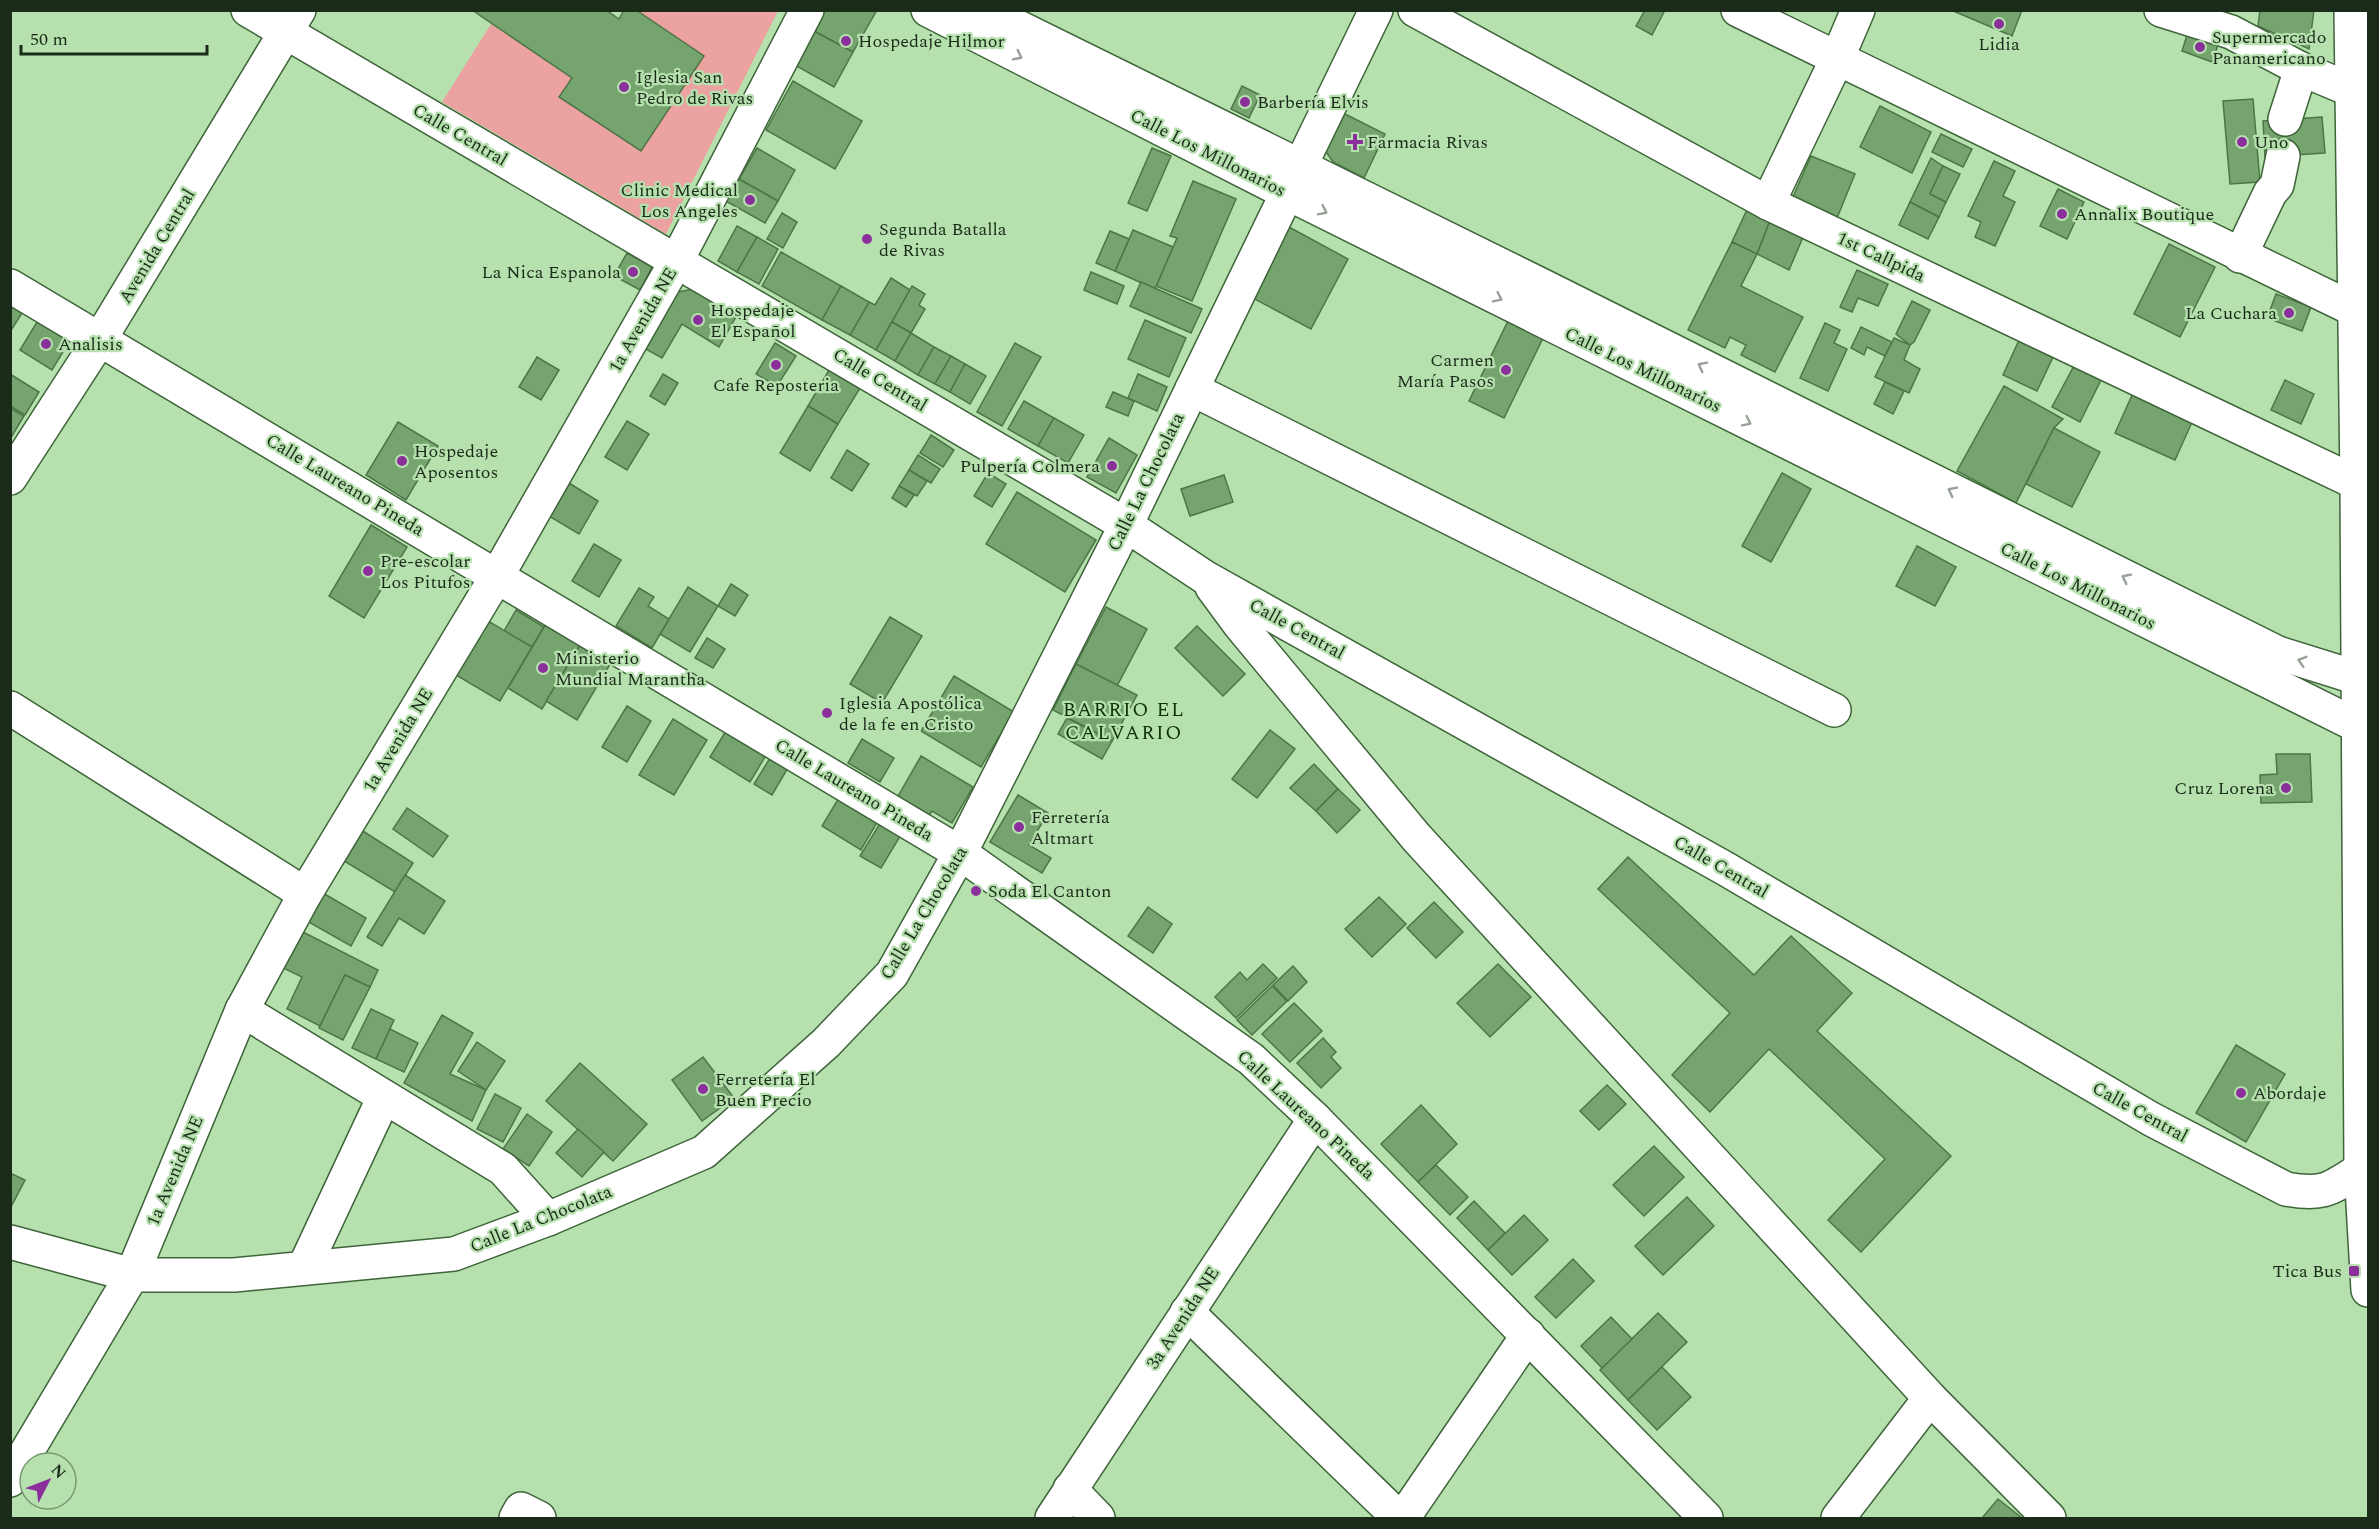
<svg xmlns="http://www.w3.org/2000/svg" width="2379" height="1529" font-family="Spectral,serif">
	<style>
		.green { fill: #eba2a0 }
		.building { fill: #76a46f; stroke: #4e7548; stroke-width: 1.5 }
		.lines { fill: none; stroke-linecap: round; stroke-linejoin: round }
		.minor-casing { stroke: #3e6439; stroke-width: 36 }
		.highway-casing { stroke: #3e6439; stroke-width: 36 }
		.minor { stroke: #fff; stroke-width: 33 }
		.highway { stroke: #fff; stroke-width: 33 }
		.oneway { stroke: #98a098 }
		.poi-dot { fill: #8b309b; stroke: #b6e1af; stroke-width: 2 }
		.labels { text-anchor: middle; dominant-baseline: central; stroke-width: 4.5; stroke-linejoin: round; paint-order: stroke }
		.poi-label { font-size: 18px; fill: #1b2b19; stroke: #b6e1af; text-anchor: start }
		.street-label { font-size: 18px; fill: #1b2b19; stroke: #b6e1af }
		.neighbourhood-label { font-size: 20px; letter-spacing: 1.5px; fill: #0e3308; stroke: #b6e1af }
	</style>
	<rect width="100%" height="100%" fill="#b6e1af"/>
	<polygon class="green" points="636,11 778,11 666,234 442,102 491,24 572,78 560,97 641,151 704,56"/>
	<g class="building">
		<polygon points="472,10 606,10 619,19 624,10 636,10 704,56 641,151 559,97 572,78"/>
		<polygon points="823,10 877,10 853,52 812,30"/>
		<polygon points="1645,10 1665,10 1652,35 1636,26"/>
		<polygon points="1951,10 2022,10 2012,36"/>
		<polygon points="2260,10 2314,10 2309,49 2258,26"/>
		<polygon points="812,30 853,52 834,87 793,64"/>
		<polygon points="2188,32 2219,42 2212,62 2182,51"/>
		<polygon points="793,81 862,121 835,169 766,130"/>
		<polygon points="1242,86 1260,95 1249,118 1231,109"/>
		<polygon points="2253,99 2260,182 2230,184 2223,101"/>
		<polygon points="1880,106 1931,132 1912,173 1860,147"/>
		<polygon points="1343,113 1385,134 1364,178 1333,162 1324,149"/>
		<polygon points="2322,117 2325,153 2265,157 2263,121"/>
		<polygon points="1941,134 1972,149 1963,167 1932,152"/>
		<polygon points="757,148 795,170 778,201 739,179"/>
		<polygon points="1152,148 1171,156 1147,211 1128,203"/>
		<polygon points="1811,156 1855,174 1837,218 1792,199"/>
		<polygon points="1931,158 1943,166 1930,194 1946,202 1939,217 1910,202"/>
		<polygon points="1994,161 2015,171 2003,196 2015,202 1995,246 1975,237 1981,222 1968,216"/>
		<polygon points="1943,166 1960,174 1946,202 1930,194"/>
		<polygon points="735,177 778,201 765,223 722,199"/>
		<polygon points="1193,181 1236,199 1192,301 1156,286 1177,238 1170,236"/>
		<polygon points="2058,189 2084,202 2067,239 2040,226"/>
		<polygon points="1751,201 1773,213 1757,254 1732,242"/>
		<polygon points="1910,202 1939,217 1928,239 1899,225"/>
		<polygon points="782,213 797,222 783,248 767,239"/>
		<polygon points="1773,213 1807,228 1789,270 1757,254"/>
		<polygon points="737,226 757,237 737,272 718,261"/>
		<polygon points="1287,226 1348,259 1311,329 1249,296"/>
		<polygon points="1133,230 1173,247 1155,289 1115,271"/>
		<polygon points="1110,231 1129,239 1115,271 1096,263"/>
		<polygon points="757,237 778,249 759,284 737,272"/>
		<polygon points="1732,242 1757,254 1741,286 1803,317 1775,372 1741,355 1746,345 1730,337 1725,348 1688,330"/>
		<polygon points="2169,244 2215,267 2180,337 2134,314"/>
		<polygon points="781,252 841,286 822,320 762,286"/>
		<polygon points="627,253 652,267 640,290 614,276"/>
		<polygon points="1857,270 1888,284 1878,306 1858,298 1852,312 1840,307"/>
		<polygon points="1091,272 1124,286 1117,304 1084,290"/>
		<polygon points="891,278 910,290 876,350 850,335 869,302 875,305"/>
		<polygon points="1141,282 1202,309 1191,333 1130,306"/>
		<polygon points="841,286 869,302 850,335 822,320"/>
		<polygon points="912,286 925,294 919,305 925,309 911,333 892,322"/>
		<polygon points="693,289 737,315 719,347 682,324 662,358 644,348 678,292"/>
		<polygon points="2276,294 2311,307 2302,331 2267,318"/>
		<polygon points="10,301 24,310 10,332"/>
		<polygon points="1912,301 1930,310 1914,342 1910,345 1896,334"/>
		<polygon points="40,317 72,337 52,370 20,350"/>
		<polygon points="1145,320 1186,338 1169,377 1128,359"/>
		<polygon points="1508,321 1543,338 1504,418 1469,401"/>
		<polygon points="892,322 911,333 895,361 876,350"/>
		<polygon points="1825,323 1840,330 1834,343 1847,349 1828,391 1800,378"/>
		<polygon points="1861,327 1892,342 1885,356 1867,347 1864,355 1851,348"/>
		<polygon points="911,333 934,347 918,375 895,361"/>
		<polygon points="1894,338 1910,345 1904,360 1920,369 1909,393 1875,377"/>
		<polygon points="2020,338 2054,355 2037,391 2003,375"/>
		<polygon points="775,343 796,356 777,386 756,374"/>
		<polygon points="1015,343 1041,357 1002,426 977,412"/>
		<polygon points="934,347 951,356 935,384 918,375"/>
		<polygon points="951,356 965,364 950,392 935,384"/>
		<polygon points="537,357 559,370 541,400 519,387"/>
		<polygon points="2076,362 2103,376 2080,422 2052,407"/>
		<polygon points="965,364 986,376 970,404 950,392"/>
		<polygon points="829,370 860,388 838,424 808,406"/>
		<polygon points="10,374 39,392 25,415 10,406"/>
		<polygon points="663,374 678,383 665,405 650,396"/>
		<polygon points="1138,374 1167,387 1157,411 1128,398"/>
		<polygon points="2285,380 2314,394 2301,424 2271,410"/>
		<polygon points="1885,382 1904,391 1893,414 1874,404"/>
		<polygon points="2004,386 2063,419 2054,428 2016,503 1957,471"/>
		<polygon points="1113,392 1134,401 1128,416 1106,407"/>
		<polygon points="2133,393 2193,420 2175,460 2115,433"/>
		<polygon points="1024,401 1054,418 1038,446 1008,429"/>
		<polygon points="808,406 838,424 810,471 780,453"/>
		<polygon points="10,408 24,416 12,436 10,435"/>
		<polygon points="1054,418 1084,435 1068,463 1038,446"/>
		<polygon points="627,421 649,434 627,470 605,457"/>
		<polygon points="398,422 438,446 406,500 366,475"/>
		<polygon points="2054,428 2100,452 2072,507 2026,484"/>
		<polygon points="931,435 954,450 943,467 920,453"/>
		<polygon points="1109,438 1137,455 1116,493 1087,477"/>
		<polygon points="847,450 869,464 852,491 831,478"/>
		<polygon points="918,455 940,469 931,483 909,470"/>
		<polygon points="909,470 927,481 917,496 899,486"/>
		<polygon points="988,473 1006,484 992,507 974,496"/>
		<polygon points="1782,473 1811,489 1771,562 1742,546"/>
		<polygon points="1224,475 1233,502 1190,516 1181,489"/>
		<polygon points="569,483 598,501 579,534 549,516"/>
		<polygon points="899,486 914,495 906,507 892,498"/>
		<polygon points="1017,492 1096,540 1065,592 986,544"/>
		<polygon points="371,525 407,547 364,618 329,596"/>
		<polygon points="594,544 621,560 599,597 572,581"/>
		<polygon points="1917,546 1956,567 1935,606 1896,586"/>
		<polygon points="731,584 748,595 735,616 718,606"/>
		<polygon points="688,587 718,606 690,652 660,634"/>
		<polygon points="639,588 654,597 648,606 669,619 652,648 616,626"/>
		<polygon points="1106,607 1147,629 1117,686 1076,664"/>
		<polygon points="516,610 544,627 532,647 504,631"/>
		<polygon points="890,617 922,636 882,703 850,684"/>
		<polygon points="488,621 532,647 500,701 456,675"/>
		<polygon points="547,622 582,642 542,709 508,688"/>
		<polygon points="1197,626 1245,674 1223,696 1175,648"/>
		<polygon points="707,638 725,649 713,668 695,658"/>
		<polygon points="582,642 612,661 577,720 546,701"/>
		<polygon points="1076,664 1137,695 1112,741 1053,710"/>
		<polygon points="954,676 1014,712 981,767 921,731"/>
		<polygon points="627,706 651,721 627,762 602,747"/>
		<polygon points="1067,718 1112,741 1102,759 1058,734"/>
		<polygon points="673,719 707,740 674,795 639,775"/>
		<polygon points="729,726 769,750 750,782 710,757"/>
		<polygon points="1270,730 1295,749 1257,798 1232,779"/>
		<polygon points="862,739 894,758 880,782 848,763"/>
		<polygon points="2276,754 2310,754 2312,802 2261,803 2260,775 2277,774"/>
		<polygon points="772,755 789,766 772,795 754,784"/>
		<polygon points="921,756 973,787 952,823 932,811 928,817 897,798"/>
		<polygon points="1314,764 1338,789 1316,811 1290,788"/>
		<polygon points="1338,789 1360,810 1337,833 1316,811"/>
		<polygon points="1018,795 1048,813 1029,845 1051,858 1042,873 990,842"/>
		<polygon points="840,796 879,819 861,850 822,826"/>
		<polygon points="407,808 448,836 433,857 393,829"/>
		<polygon points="882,820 902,833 881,868 860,856"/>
		<polygon points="355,826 413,863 395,892 336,856"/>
		<polygon points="1628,857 1754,975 1791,936 1852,993 1817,1031 1951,1156 1861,1252 1828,1220 1885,1159 1769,1049 1710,1112 1672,1075 1730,1013 1598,889"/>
		<polygon points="405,875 445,901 424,934 399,918 382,946 367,937"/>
		<polygon points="316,889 366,918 351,946 300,917"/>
		<polygon points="1379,897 1406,924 1372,957 1345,929"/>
		<polygon points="1434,902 1463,932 1436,958 1407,928"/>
		<polygon points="1148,907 1172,924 1153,953 1128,936"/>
		<polygon points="293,927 378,970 370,987 345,975 320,1026 287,1009 302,977 275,964"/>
		<polygon points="1263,964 1277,978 1236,1018 1215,997 1240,972 1247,980"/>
		<polygon points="1498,964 1531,997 1490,1037 1457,1003"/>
		<polygon points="1293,966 1307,982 1288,1001 1273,985"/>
		<polygon points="345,975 370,987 343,1040 319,1028"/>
		<polygon points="1272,986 1287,1001 1252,1035 1237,1020"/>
		<polygon points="1294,1003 1322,1031 1290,1062 1262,1034"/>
		<polygon points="371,1009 394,1020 376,1059 352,1048"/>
		<polygon points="442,1015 473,1033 450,1074 486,1090 472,1121 404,1083"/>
		<polygon points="390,1029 418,1043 404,1072 376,1059"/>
		<polygon points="1323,1038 1336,1052 1331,1057 1341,1068 1321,1088 1297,1063"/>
		<polygon points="477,1042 505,1061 486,1090 458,1071"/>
		<polygon points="2236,1045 2285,1074 2246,1142 2196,1113"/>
		<polygon points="703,1057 734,1098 702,1121 672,1080"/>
		<polygon points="580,1063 647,1124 613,1161 546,1101"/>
		<polygon points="1607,1085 1626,1104 1599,1130 1580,1111"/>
		<polygon points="495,1094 521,1108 503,1142 477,1129"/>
		<polygon points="1421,1105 1457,1144 1418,1182 1381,1144"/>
		<polygon points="527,1114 552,1132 529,1166 503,1149"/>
		<polygon points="578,1129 604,1152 582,1177 556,1153"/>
		<polygon points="1654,1146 1684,1177 1644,1216 1613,1185"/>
		<polygon points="1436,1165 1468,1197 1450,1215 1418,1182"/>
		<polygon points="10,1173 25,1180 10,1209"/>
		<polygon points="1687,1197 1714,1226 1663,1275 1635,1246"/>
		<polygon points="1474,1201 1505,1233 1488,1250 1457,1218"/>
		<polygon points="1524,1215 1548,1240 1512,1275 1488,1250"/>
		<polygon points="1573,1259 1594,1281 1556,1318 1535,1297"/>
		<polygon points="1658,1313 1687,1342 1628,1400 1600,1370"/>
		<polygon points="1611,1317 1632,1339 1602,1368 1581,1346"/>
		<polygon points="1662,1367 1691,1397 1657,1430 1628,1400"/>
		<polygon points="1998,1499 2022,1518 1982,1518"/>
	</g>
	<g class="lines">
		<defs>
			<g id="minor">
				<path d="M248,10L1126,525L1206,578L1726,869L2151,1119L2286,1189C2324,1196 2330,1189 2361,1169"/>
				<polyline points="928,10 1287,193 2358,726"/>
				<polyline points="984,10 1541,285 2278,653 2358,678"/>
				<polyline points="1415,10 1768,203 2357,483"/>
				<polyline points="1738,10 2355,310"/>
				<polyline points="2161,10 2231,32 2301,69 2368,97"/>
				<polyline points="2285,119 2301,69"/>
				<polyline points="1768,203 1837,59 1858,10"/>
				<polyline points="2240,256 2270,193 2277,185 2283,156"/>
				<polyline points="10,286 960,853 1251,1059 1315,1119 1706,1518"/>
				<polyline points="1192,389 1834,710"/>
				<polyline points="10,478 100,339 299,10"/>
				<polyline points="1212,587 1240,625 1416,837 1930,1398 2049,1518"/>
				<polyline points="10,708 305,894"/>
				<polyline points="242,1010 503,1169 548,1219"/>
				<polyline points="10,1242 132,1275 234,1275 454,1254 548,1219 704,1152 826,1043 892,974 960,853 1126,525 1376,10"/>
				<polyline points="304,1268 384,1097"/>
				<polyline points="1187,1312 1399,1518"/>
				<polyline points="10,1480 132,1275 242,1010 305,894 497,576 677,260 807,10"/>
				<polyline points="1070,1489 1098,1518"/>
				<polyline points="516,1518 521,1509 539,1518"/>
				<polyline points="1052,1518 1315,1119"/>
				<polyline points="1403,1518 1528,1335"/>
				<polyline points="1838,1518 1930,1398"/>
			</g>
			<polyline id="highway" points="2351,10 2357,483 2361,1169 2368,1290"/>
		</defs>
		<use href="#minor" class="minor-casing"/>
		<use href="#highway" class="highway-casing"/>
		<use href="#minor" class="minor"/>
		<use href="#highway" class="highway"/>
	</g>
	<defs><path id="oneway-chevron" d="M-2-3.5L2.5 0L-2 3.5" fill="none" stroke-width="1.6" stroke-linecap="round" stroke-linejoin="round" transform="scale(1.5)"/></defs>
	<g class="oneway">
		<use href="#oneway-chevron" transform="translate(1018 56) rotate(27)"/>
		<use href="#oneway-chevron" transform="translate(1323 211) rotate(26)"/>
		<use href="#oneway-chevron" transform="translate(1498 298) rotate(26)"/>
		<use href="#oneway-chevron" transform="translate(1702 366) rotate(-153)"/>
		<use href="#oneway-chevron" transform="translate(1747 422) rotate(26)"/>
		<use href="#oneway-chevron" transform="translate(1952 491) rotate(-153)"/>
		<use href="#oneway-chevron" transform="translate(2126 578) rotate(-153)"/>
		<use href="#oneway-chevron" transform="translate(2302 661) rotate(-163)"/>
	</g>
	<g class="poi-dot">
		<circle cx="1999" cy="24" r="6"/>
		<circle cx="846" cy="41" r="6"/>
		<circle cx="2200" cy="47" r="6"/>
		<circle cx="624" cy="87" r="6"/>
		<circle cx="1245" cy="102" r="6"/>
		<path d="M1352 133h6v6h6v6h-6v6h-6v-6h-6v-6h6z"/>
		<circle cx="2242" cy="142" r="6"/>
		<circle cx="750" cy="200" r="6"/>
		<circle cx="2062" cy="214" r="6"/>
		<circle cx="867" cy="239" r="6"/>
		<circle cx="633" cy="272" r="6"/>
		<circle cx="2289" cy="313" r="6"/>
		<circle cx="698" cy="320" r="6"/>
		<circle cx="46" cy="344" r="6"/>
		<circle cx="776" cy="365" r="6"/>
		<circle cx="1506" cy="370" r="6"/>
		<circle cx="402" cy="461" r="6"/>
		<circle cx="1112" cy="466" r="6"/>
		<circle cx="368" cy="571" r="6"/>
		<circle cx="543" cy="668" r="6"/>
		<circle cx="827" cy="713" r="6"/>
		<circle cx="2286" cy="788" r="6"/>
		<circle cx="1019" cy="827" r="6"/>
		<circle cx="976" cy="891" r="6"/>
		<circle cx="703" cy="1089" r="6"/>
		<circle cx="2241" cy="1093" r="6"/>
		<rect x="2348" y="1265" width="12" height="12" rx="3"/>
	</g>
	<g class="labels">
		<g class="poi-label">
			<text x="2212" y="37">Supermercado<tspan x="2212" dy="21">Panamericano</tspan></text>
			<text x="858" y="41">Hospedaje Hilmor</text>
			<text x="1999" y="44" text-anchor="middle">Lidia</text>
			<text x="636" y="77">Iglesia San<tspan x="636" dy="21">Pedro de Rivas</tspan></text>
			<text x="1257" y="102">Barbería Elvis</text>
			<text x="1367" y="142">Farmacia Rivas</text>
			<text x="2254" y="142">Uno</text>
			<text x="738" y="190" text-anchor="end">Clinic Medical<tspan x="738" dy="21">Los Angeles</tspan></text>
			<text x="2074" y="214">Annalix Boutique</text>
			<text x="879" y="229">Segunda Batalla<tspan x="879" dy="21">de Rivas</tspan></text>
			<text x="621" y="272" text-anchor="end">La Nica Espanola</text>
			<text x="710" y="310">Hospedaje<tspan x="710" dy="21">El Español</tspan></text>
			<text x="2277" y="313" text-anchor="end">La Cuchara</text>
			<text x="58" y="344">Analisis</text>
			<text x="1494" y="360" text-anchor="end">Carmen<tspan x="1494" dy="21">María Pasos</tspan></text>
			<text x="776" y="385" text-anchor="middle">Cafe Reposteria</text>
			<text x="414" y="451">Hospedaje<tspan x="414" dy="21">Aposentos</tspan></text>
			<text x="1100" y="466" text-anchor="end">Pulpería Colmera</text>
			<text x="380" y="561">Pre-escolar<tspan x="380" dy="21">Los Pitufos</tspan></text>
			<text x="555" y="658">Ministerio<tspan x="555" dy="21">Mundial Marantha</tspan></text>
			<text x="839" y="703">Iglesia Apostólica<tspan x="839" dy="21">de la fe en Cristo</tspan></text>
			<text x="2274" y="788" text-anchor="end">Cruz Lorena</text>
			<text x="1031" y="817">Ferretería<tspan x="1031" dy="21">Altmart</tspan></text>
			<text x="988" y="891">Soda El Canton</text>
			<text x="715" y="1079">Ferretería El<tspan x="715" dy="21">Buen Precio</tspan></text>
			<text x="2253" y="1093">Abordaje</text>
			<text x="2342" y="1271" text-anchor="end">Tica Bus</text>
		</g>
		<g class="street-label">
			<text transform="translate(460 135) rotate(30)">Calle Central</text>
			<text transform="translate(1208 153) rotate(27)">Calle Los Millonarios</text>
			<text transform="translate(157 246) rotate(-59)">Avenida Central</text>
			<text transform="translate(1881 257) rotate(25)">1st Callpida</text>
			<text transform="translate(643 320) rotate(-60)">1a Avenida NE</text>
			<text transform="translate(1643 370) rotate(26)">Calle Los Millonarios</text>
			<text transform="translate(880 380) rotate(31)">Calle Central</text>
			<text transform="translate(1146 482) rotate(-64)">Calle La Chocolata</text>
			<text transform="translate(345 485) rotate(31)">Calle Laureano Pineda</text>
			<text transform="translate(2078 586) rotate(27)">Calle Los Millonarios</text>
			<text transform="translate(1297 629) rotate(29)">Calle Central</text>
			<text transform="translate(398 740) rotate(-59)">1a Avenida NE</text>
			<text transform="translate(854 790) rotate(31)">Calle Laureano Pineda</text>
			<text transform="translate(1721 867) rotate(30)">Calle Central</text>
			<text transform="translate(924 913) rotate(-59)">Calle La Chocolata</text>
			<text transform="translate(2140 1112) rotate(29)">Calle Central</text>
			<text transform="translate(1306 1115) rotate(43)">Calle Laureano Pineda</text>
			<text transform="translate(175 1171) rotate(-67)">1a Avenida NE</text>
			<text transform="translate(541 1219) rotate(-22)">Calle La Chocolata</text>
			<text transform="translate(1183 1318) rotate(-57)">3a Avenida NE</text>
		</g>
		<g class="neighbourhood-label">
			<text x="1124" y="710">BARRIO EL<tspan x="1124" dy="23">CALVARIO</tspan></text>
		</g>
	</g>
	<rect width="2379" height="1529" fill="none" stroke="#1b2b19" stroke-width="24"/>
	<g transform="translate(48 1481) rotate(48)"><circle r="28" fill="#b6e1af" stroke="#789873" stroke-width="1.5"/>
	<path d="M0-4.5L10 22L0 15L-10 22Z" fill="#8b309b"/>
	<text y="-9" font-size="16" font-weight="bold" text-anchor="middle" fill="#1b2b19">N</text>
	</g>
	<path d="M21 45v9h186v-9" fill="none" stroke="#1b2b19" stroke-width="3"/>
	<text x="30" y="45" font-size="18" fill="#1b2b19" stroke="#b6e1af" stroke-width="4.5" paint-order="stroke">50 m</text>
</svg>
